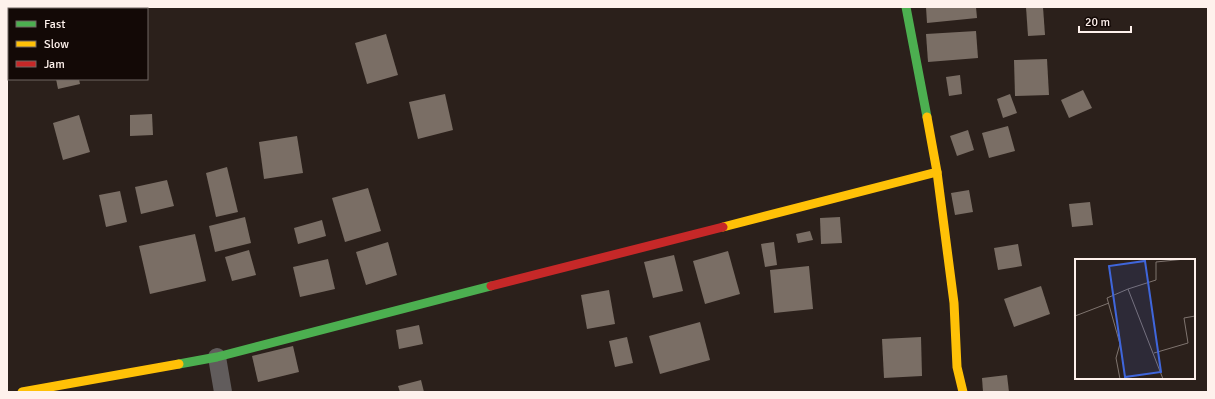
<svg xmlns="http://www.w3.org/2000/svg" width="1215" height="399" font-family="Signika,sans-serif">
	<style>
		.building { fill: #7a6e65 }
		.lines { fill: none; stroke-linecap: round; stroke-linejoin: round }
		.street { stroke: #615c5c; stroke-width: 18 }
		.fast { stroke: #4caf50; stroke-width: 9 }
		.slow { stroke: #ffc107; stroke-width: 9 }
		.jam { stroke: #c62828; stroke-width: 9 }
		.inset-road { fill: none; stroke: #7f746f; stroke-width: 1 }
		.view { fill: #3f66db; fill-opacity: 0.15; stroke: #3f66db; stroke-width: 2 }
		.inset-edge { fill: none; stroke: #fef1ec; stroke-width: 2 }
	</style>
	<rect width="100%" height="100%" fill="#2b201b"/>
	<g class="building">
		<rect x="63" y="7" width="14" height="2"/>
		<polygon points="926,7 976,7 977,18 927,23"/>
		<polygon points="1026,7 1043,7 1045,35 1028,36"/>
		<polygon points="976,31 978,58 928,62 926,34"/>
		<polygon points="386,34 398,75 367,84 355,43"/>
		<polygon points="1047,59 1049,95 1015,96 1014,60"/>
		<polygon points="960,75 962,94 949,96 946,77"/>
		<polygon points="56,79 79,79 80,84 58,89"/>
		<polygon points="1083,90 1092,108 1069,118 1061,100"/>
		<polygon points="445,94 453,130 418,139 409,102"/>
		<polygon points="1010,94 1017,113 1003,118 997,99"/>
		<polygon points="152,114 153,135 130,136 130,115"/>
		<polygon points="79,115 90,152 63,160 53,123"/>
		<polygon points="1008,126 1015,151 989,158 982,133"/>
		<polygon points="968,130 974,150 957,156 950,136"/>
		<polygon points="297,136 303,173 264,179 259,142"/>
		<polygon points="227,167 238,212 216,217 206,173"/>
		<polygon points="167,180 174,206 141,214 135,187"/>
		<polygon points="368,188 381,231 345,242 332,198"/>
		<polygon points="969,190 973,212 955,215 951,193"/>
		<polygon points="120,191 127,222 106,227 99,195"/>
		<polygon points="1090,202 1093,225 1072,227 1069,204"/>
		<polygon points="245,217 251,243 215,252 209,226"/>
		<polygon points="840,217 842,243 821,244 820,218"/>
		<polygon points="322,220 326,236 298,244 294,228"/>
		<polygon points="810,231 813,240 798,243 796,234"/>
		<polygon points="195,234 206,281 150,294 139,246"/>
		<polygon points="388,242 397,275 366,285 356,252"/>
		<polygon points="774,242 777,265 765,267 761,244"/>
		<polygon points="1018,244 1022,266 998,270 994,248"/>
		<polygon points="249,250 256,275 232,281 225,257"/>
		<polygon points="728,251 740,294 705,304 693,261"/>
		<polygon points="674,255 683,291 653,298 644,262"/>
		<polygon points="328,259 335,289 300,297 293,267"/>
		<polygon points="809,266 813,309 774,313 770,270"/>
		<polygon points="1041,286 1050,314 1014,327 1004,299"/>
		<polygon points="609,290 615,324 587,329 581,295"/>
		<polygon points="700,322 710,360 660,374 649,336"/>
		<polygon points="419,325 423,344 399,349 396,330"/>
		<polygon points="627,337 633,363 615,367 609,341"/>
		<polygon points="921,337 922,376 884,378 882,339"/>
		<polygon points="293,346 299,372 258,382 252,356"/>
		<polygon points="1007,375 1009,392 983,392 982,378"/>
		<polygon points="421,380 424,392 400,392 398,386"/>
	</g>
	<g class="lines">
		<polyline class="street" points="217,357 223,392"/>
		<g class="fast">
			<polyline points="906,7 927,117"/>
			<polyline points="179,364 217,357 491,286"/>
		</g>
		<g class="slow">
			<polyline points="937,172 954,303 957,367 963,392"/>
			<polyline points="723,227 937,172 927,117"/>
			<polyline points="22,392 179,364"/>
		</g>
		<polyline class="jam" points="491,286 723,227"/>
	</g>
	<g transform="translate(1075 259)">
		<rect width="120" height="120" fill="#2b201b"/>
		<path class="inset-road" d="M53,30L81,21V3L110,0M0,57L34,44M79,94L113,84L109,59L120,57M45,120L41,99L45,85L32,39L53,30L88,120"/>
		<path class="view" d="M70,2L86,113L50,118L34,7Z"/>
		<rect width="120" height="120" class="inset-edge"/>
	</g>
	<rect width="1215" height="399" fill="none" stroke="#fef1ec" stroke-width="16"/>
	<rect x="8" y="8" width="140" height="72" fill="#130906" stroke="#716662"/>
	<rect x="16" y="21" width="20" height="6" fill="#4caf50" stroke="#716662"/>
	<text x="44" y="28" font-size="12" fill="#fef1ec">Fast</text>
	<rect x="16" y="41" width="20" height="6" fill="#ffc107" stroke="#716662"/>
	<text x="44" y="48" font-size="12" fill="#fef1ec">Slow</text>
	<rect x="16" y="61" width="20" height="6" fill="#c62828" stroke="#716662"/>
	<text x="44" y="68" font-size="12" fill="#fef1ec">Jam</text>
	<path d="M1079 26v6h52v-6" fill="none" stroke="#fef1ec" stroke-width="2"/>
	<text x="1085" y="26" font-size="12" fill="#fef1ec" stroke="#130906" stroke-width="3" paint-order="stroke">20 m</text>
</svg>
